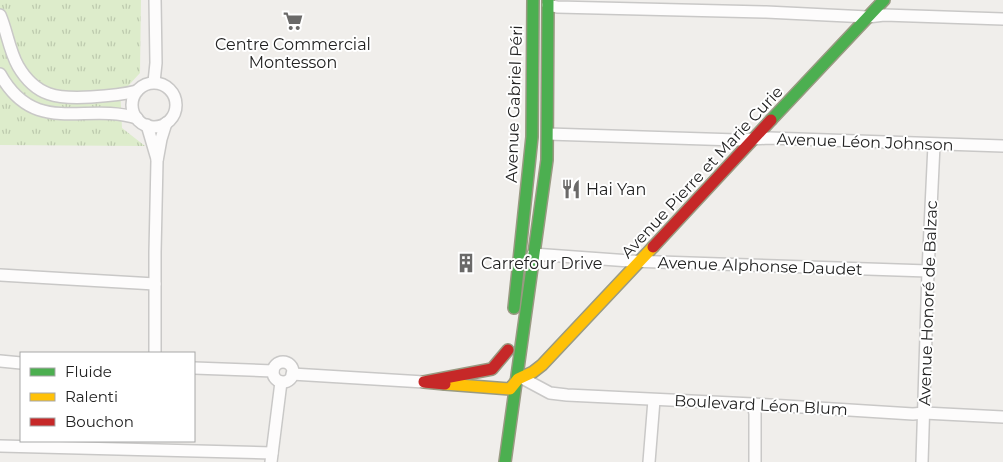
<svg xmlns="http://www.w3.org/2000/svg" width="1003" height="462" font-family="Montserrat,sans-serif">
	<style>
		.grass { fill: url(#grass-tufts) }
		.lines { fill: none; stroke-linecap: round; stroke-linejoin: round }
		.street-casing { stroke: #c9c8c7; stroke-width: 14 }
		.fast-casing { stroke: #999a82; stroke-width: 14 }
		.slow-casing { stroke: #999a82; stroke-width: 14 }
		.jam-casing { stroke: #999a82; stroke-width: 14 }
		.street { stroke: #fdfcfc; stroke-width: 11 }
		.fast { stroke: #4caf50; stroke-width: 11 }
		.slow { stroke: #ffc107; stroke-width: 11 }
		.jam { stroke: #c62828; stroke-width: 11 }
		.labels { text-anchor: middle; dominant-baseline: central; stroke-width: 4; stroke-linejoin: round; paint-order: stroke }
		.poi-label { font-size: 16px; fill: #222; stroke: #fff; text-anchor: start }
		.street-label { font-size: 16px; fill: #222; stroke: #fff }
	</style>
	<defs>
		<pattern id="grass-tufts" width="24" height="20" patternUnits="userSpaceOnUse" patternTransform="scale(1.25)"><rect width="24" height="20" fill="#ddeccb"/><path d="M3 7l-1-3M5 7V3M7 7l1-3M15 17l-1-3M17 17v-4M19 17l1-3" fill="none" stroke="#bdcaae"/></pattern>
	</defs>
	<rect width="100%" height="100%" fill="#f0eeeb"/>
	<polygon class="grass" points="0,0 141,0 140,73 128,86 120,88 122,128 145,146 0,145"/>
	<g class="lines">
		<defs>
			<g id="street">
				<polyline points="548,5 557,7 766,12 868,17 884,15 1003,19"/>
				<path d="M0,15C7,31 9,50 18,66C36,97 58,99 91,97C107,96 121,95 137,91"/>
				<path d="M0,74C35,137 84,102 137,118"/>
				<polyline points="154,82 156,63 155,0"/>
				<circle cx="154" cy="105" r="22"/>
				<polyline points="147,125 157,159"/>
				<polyline points="548,134 737,140 769,138 1003,146"/>
				<polyline points="533,254 630,261 928,271"/>
				<polyline points="0,275 155,284"/>
				<polyline points="155,353 155,252 157,161 161,139 166,123"/>
				<polyline points="0,361 21,363"/>
				<circle cx="283" cy="372" r="10"/>
				<polyline points="194,368 273,371"/>
				<polyline points="292,374 424,382"/>
				<polyline points="522,378 550,393 567,395 753,404 913,414 924,413 1003,417"/>
				<polyline points="753,404 755,414 755,462"/>
				<polyline points="0,446 272,453"/>
				<polyline points="271,462 281,382"/>
				<polyline points="649,462 654,400"/>
				<polyline points="922,462 928,271 934,145"/>
			</g>
			<g id="fast">
				<polyline points="771,120 884,0"/>
				<polyline points="514,308 532,137 533,0"/>
				<polyline points="505,462 547,160 548,0"/>
			</g>
			<polyline id="slow" points="445,384 510,389 518,379 533,372 542,365 653,247"/>
			<g id="jam">
				<polyline points="653,247 771,120"/>
				<polyline points="445,384 424,382 492,369 508,350"/>
			</g>
		</defs>
		<use href="#street" class="street-casing"/>
		<use href="#fast" class="fast-casing"/>
		<use href="#slow" class="slow-casing"/>
		<use href="#jam" class="jam-casing"/>
		<use href="#street" class="street"/>
		<use href="#fast" class="fast"/>
		<use href="#slow" class="slow"/>
		<use href="#jam" class="jam"/>
	</g>
	<defs>
		<symbol id="supermarket-bare" viewBox="-9 -9 18 18"><path d="M-6-5.5h2.5l.6 2H6L4.5 2H-2.5L-4.4-4H-6ZM-1.5 3.2a1.3 1.3 0 1 0 .1 0ZM3 3.2a1.3 1.3 0 1 0 .1 0Z" fill="#6a6968" stroke="#fff" stroke-width="2.5" paint-order="stroke"/></symbol>
		<symbol id="restaurant-bare" viewBox="-9 -9 18 18"><path d="M-5-6h1v4h1v-4h1v4h1v-4h1v5L-1.5 .5V6h-2V.5L-5-1ZM5-6V6H3V1.5H1.5Q1.5-4 5-6Z" fill="#6a6968" stroke="#fff" stroke-width="2.5" paint-order="stroke"/></symbol>
		<symbol id="building-bare" viewBox="-9 -9 18 18"><path d="M-4-6H4V6H1V3H-1V6H-4ZM-2.5-4.3h1.7v1.8h-1.7ZM.8-4.3h1.7v1.8H.8ZM-2.5-1h1.7V.8h-1.7ZM.8-1h1.7V.8H.8Z" fill="#6a6968" stroke="#fff" stroke-width="2.5" paint-order="stroke"/></symbol>
	</defs>
	<g fill-rule="evenodd">
		<use href="#supermarket-bare" x="279" y="7" width="28" height="28"/>
		<use href="#restaurant-bare" x="557" y="175" width="28" height="28"/>
		<use href="#building-bare" x="452" y="249" width="28" height="28"/>
	</g>
	<g class="labels">
		<g class="poi-label">
			<text x="293" y="44" text-anchor="middle">Centre Commercial<tspan x="293" dy="18">Montesson</tspan></text>
			<text x="586" y="189">Hai Yan</text>
			<text x="481" y="263">Carrefour Drive</text>
		</g>
		<g class="street-label">
			<text transform="translate(514 104) rotate(-88)">Avenue Gabriel Péri</text>
			<text transform="translate(865 142) rotate(2)">Avenue Léon Johnson</text>
			<text transform="translate(702 172) rotate(-47)">Avenue Pierre et Marie Curie</text>
			<text transform="translate(760 266) rotate(2)">Avenue Alphonse Daudet</text>
			<text transform="translate(928 303) rotate(-88)">Avenue Honoré de Balzac</text>
			<text transform="translate(761 405) rotate(3)">Boulevard Léon Blum</text>
		</g>
	</g>
	<rect x="20" y="352" width="175" height="90" fill="#ffffff" stroke="#a7a7a7"/>
	<rect x="30" y="368" width="25" height="8" fill="#4caf50" stroke="#a7a7a7"/>
	<text x="65" y="377" font-size="15" fill="#222222">Fluide</text>
	<rect x="30" y="393" width="25" height="8" fill="#ffc107" stroke="#a7a7a7"/>
	<text x="65" y="402" font-size="15" fill="#222222">Ralenti</text>
	<rect x="30" y="418" width="25" height="8" fill="#c62828" stroke="#a7a7a7"/>
	<text x="65" y="427" font-size="15" fill="#222222">Bouchon</text>
</svg>
